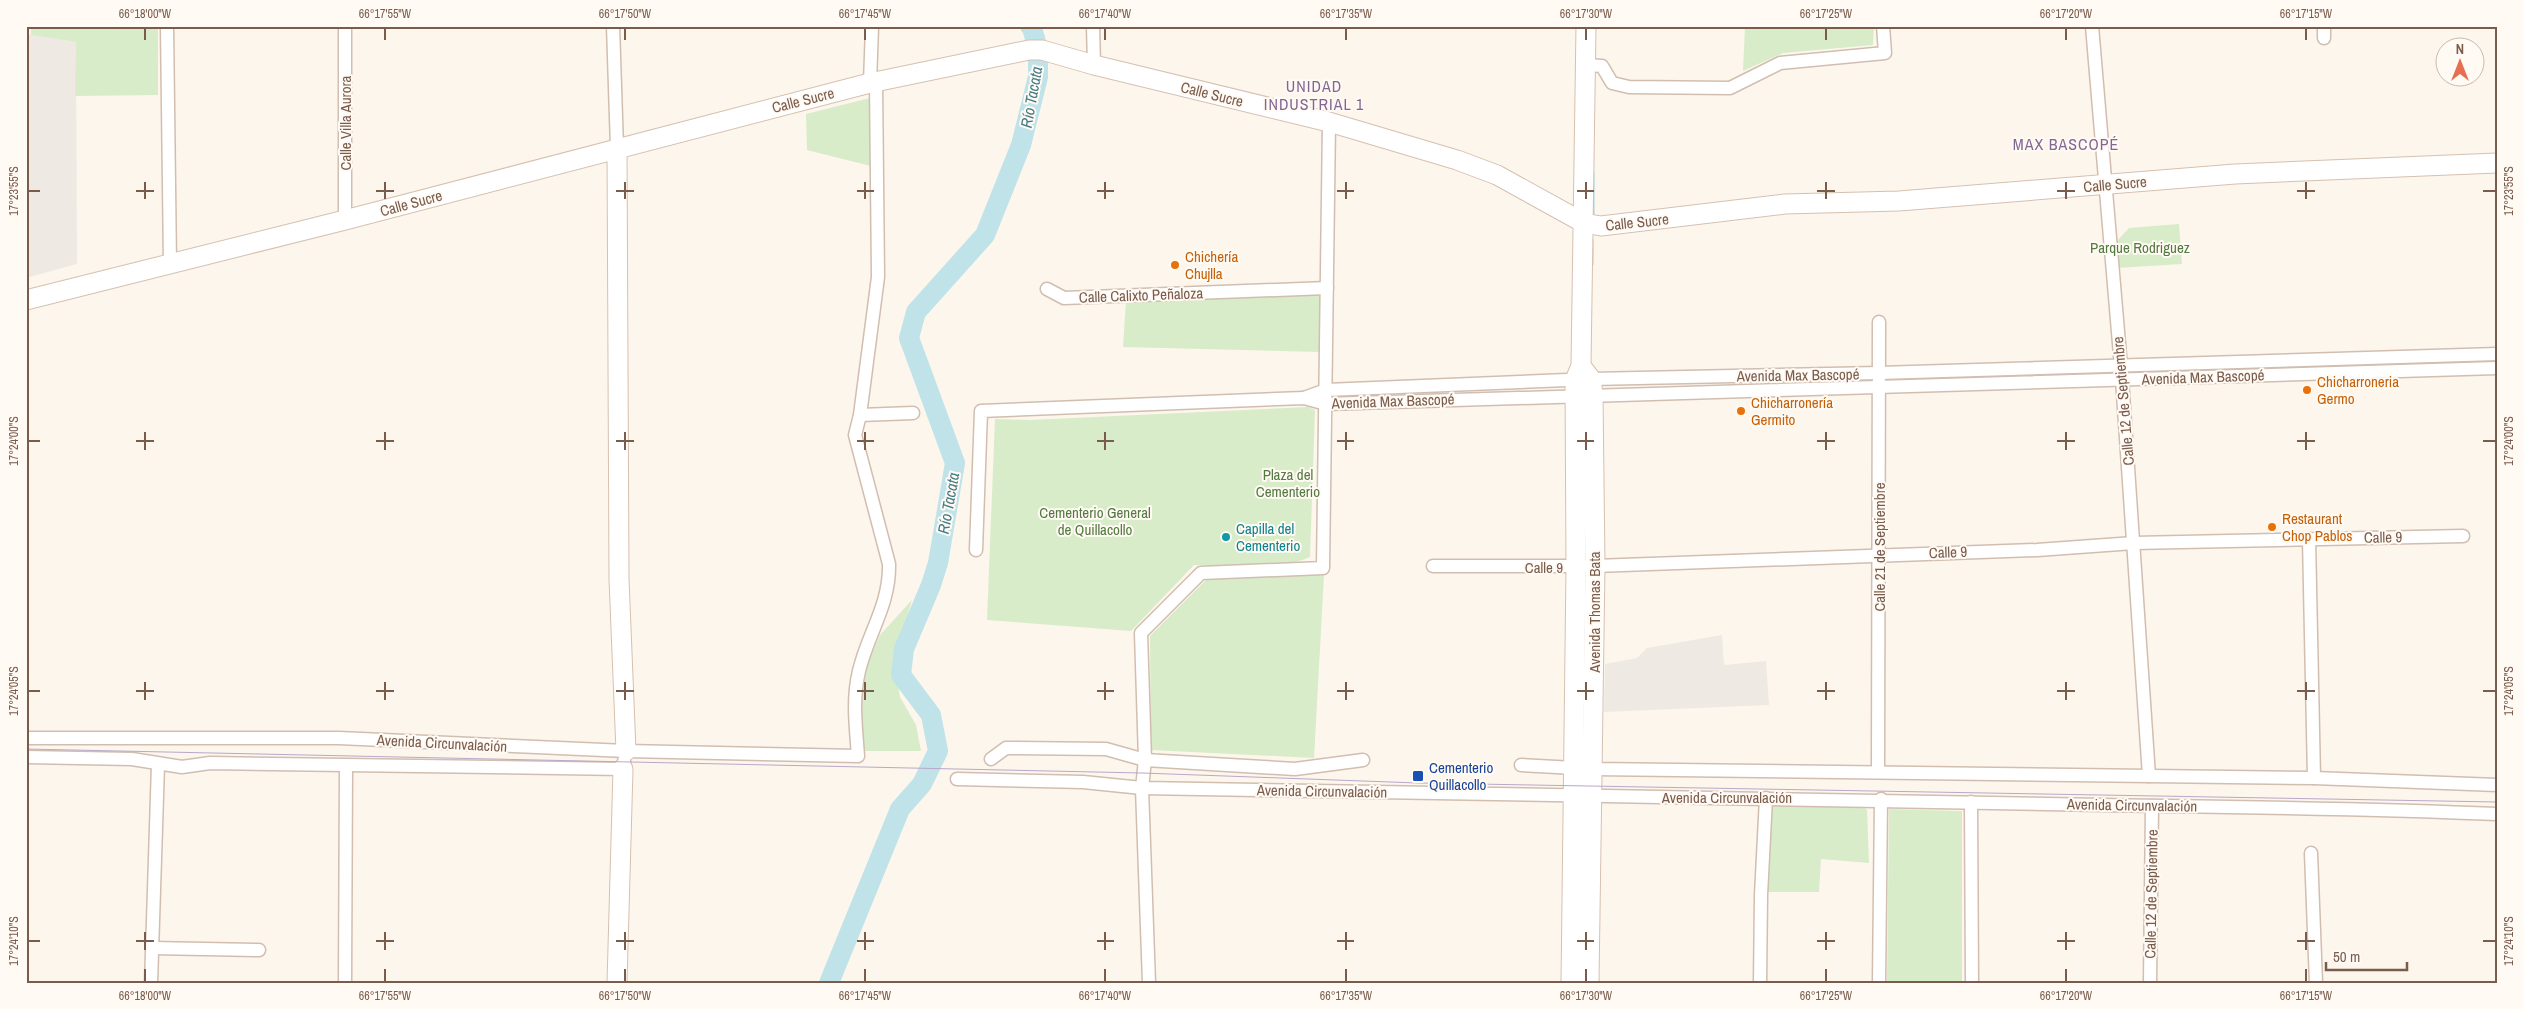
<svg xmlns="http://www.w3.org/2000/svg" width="2523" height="1009" font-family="'Archivo Narrow',sans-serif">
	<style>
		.industrial { fill: #efe9e4 }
		.green { fill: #d8ecc9 }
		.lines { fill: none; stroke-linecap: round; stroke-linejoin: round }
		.stream { stroke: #a5d3da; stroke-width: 3 }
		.river { stroke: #bfe3e8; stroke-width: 20 }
		.street-casing { stroke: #d1beb0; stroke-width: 15 }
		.secondary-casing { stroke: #d6c0b0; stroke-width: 21 }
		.street { stroke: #fff; stroke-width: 12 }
		.secondary { stroke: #fff; stroke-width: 19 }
		.tram { stroke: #b9a8c9; stroke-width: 1 }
		.ticks { fill: none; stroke: #7a5c4d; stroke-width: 2 }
		.food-dot { fill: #e8710a; stroke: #fffaf3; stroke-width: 2 }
		.culture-dot { fill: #0f9aa8; stroke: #fffaf3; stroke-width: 2 }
		.transit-dot { fill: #1a4fb4; stroke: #fffaf3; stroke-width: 2 }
		.labels { text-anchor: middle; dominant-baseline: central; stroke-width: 4; stroke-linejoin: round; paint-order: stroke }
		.street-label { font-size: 15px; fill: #7a5c4d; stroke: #fffaf3 }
		.park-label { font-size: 15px; fill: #537a41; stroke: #fffaf3 }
		.food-label { font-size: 15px; fill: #c56008; stroke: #fffaf3; text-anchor: start }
		.culture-label { font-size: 15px; fill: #0d838f; stroke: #fffaf3; text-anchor: start }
		.transit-label { font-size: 15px; fill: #164399; stroke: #fffaf3; text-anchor: start }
		.neighbourhood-label { font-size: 16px; letter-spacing: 1px; fill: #846695; stroke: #fffaf3 }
		.water-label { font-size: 16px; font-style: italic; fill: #437c86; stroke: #fffaf3 }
		.neatline { fill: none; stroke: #7a5c4d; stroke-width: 2 }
		.ticks-label { font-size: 12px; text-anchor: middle; fill: #7a5c4d }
	</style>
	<rect width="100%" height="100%" fill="#fdf6ec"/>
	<g class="industrial">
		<polygon points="26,34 76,42 77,264 26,278"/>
		<polygon points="1722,635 1724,665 1766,661 1769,705 1604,712 1605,664 1637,658 1647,648"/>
	</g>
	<g class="green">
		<polygon points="31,26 158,26 158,95 75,96 76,42 31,35"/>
		<polygon points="1745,26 1874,26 1873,45 1783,53 1743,71"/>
		<polygon points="870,98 871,166 807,150 806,114"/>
		<polygon points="2179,224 2182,264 2116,268 2117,241 2129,228"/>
		<polygon points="1320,294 1320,352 1123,347 1126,301"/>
		<path d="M1308,407L1315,410L1310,557C1276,572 1230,566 1194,565L1131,631L987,620L995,419L1030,420Z"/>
		<polygon points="1324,575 1314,758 1151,750 1150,636 1207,579"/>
		<polygon points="912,600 894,661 900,697 916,725 921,751 862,751 858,700 868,662 880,635"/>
		<polygon points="1777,804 1863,807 1867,810 1869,863 1821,859 1819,892 1767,892 1771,805"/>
		<polygon points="1889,809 1962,811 1962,983 1887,983"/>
	</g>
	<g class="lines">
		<g class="stream">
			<polyline points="1593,214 1593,173"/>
			<polyline points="1592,264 1592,240"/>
		</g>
		<polyline class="river" points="829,983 900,809 922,784 938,751 931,715 901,675 904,649 931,585 938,563 955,463 909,338 916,312 985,235 1021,145 1038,77 1038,49 1032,28 1030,26"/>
		<defs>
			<g id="street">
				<polyline points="167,26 170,265"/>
				<polyline points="613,26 617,148"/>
				<polyline points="1093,26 1094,65"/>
				<polyline points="2092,26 2122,379 2149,776"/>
				<polyline points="2324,38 2324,26"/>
				<polyline points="1586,65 1602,66 1612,83 1629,87 1730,88 1780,63 1885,53 1883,26"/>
				<polyline points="870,83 872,26"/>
				<polyline points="345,220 345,26"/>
				<polyline points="1047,289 1064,298 1327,288"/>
				<polyline points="1304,398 1326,390 1591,379 1879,373 2497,354"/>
				<polyline points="860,415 913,413"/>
				<polyline points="2309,539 2314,778"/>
				<polyline points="976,550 981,411 1304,398 1326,404 2497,368"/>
				<polyline points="1433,566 1595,566 2037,550 2134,543 2463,536"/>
				<path d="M26,738H339L626,751L858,756C856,727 852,700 859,671C868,633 890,605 889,564L855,435L860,415L878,277L876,82"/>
				<polyline points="26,757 132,759 182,767 210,763 623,769 624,761"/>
				<polyline points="991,759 1006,748 1106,749 1145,760 1295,769 1363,760"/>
				<polyline points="1521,765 1593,769 2314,778 2497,785"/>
				<polyline points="1878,772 1879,322"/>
				<path d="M957,779L1083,782L1142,788C1462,794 1782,798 2102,805C2234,807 2365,808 2497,814"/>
				<polyline points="1971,802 1972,983"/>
				<polyline points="2311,853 2316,983"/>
				<polyline points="152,948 259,950"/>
				<polyline points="151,983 158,765"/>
				<polyline points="345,983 346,766"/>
				<polyline points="1149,983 1142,788 1145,760 1141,633 1201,573 1323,568 1329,122"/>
				<polyline points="1760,983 1761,895 1766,798"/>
				<polyline points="1879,983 1881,799"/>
				<polyline points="2150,983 2152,806"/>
			</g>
			<g id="secondary">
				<polyline points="617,148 619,579 626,751"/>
				<polyline points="26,300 345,220 870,83 1029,50 1042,50 1094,65 1329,122 1457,160 1497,175 1584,223 1601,226 1785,204 1899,201 2235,174 2497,163"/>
				<polyline points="1581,366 1591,379 1593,395 1595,566 1589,983"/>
				<polyline points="617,983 623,769"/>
				<polyline points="1571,983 1576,567 1575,380 1581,366 1586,26"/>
			</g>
		</defs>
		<use href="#street" class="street-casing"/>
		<use href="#secondary" class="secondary-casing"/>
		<use href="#street" class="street"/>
		<use href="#secondary" class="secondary"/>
		<polyline class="tram" points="26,749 1142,773 1418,783 2497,802"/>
	</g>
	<path class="ticks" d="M145,28V40M385,28V40M625,28V40M865,28V40M1105,28V40M1346,28V40M1586,28V40M1826,28V40M2066,28V40M2306,28V40M145,182V199M385,182V199M625,182V199M865,182V199M1105,182V199M1346,182V199M1586,182V199M1826,182V199M2066,182V199M2306,182V199M28,191H40M136,191H154M376,191H394M616,191H634M857,191H874M1097,191H1114M1337,191H1354M1577,191H1594M1817,191H1835M2057,191H2075M2297,191H2315M2483,191H2496M145,432V450M385,432V450M625,432V450M865,432V450M1105,432V450M1346,432V450M1586,432V450M1826,432V450M2066,432V450M2306,432V450M28,441H40M136,441H154M376,441H394M616,441H634M857,441H874M1097,441H1114M1337,441H1354M1577,441H1594M1817,441H1835M2057,441H2075M2297,441H2315M2483,441H2496M145,682V700M385,682V700M625,682V700M865,682V700M1105,682V700M1346,682V700M1586,682V700M1826,682V700M2066,682V700M2306,682V700M28,691H40M136,691H154M376,691H394M616,691H634M857,691H874M1097,691H1114M1337,691H1354M1577,691H1594M1817,691H1835M2057,691H2075M2297,691H2315M2483,691H2496M145,932V950M385,932V950M625,932V950M865,932V950M1105,932V950M1346,932V950M1586,932V950M1826,932V950M2066,932V950M2306,932V950M28,941H40M136,941H154M376,941H394M616,941H634M857,941H874M1097,941H1114M1337,941H1354M1577,941H1594M1817,941H1835M2057,941H2075M2297,941H2315M2483,941H2496M145,969V982M385,969V982M625,969V982M865,969V982M1105,969V982M1346,969V982M1586,969V982M1826,969V982M2066,969V982M2306,969V982"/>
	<g class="food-dot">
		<circle cx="1175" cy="265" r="5"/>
		<circle cx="2307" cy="390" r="5"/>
		<circle cx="1741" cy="411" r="5"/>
		<circle cx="2272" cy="527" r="5"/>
	</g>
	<circle class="culture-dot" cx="1226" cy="537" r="5"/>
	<rect class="transit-dot" x="1412" y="770" width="12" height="12" rx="2.5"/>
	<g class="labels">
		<g class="street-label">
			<text transform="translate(1212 94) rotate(14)">Calle Sucre</text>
			<text transform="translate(803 100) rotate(-14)">Calle Sucre</text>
			<text transform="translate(345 123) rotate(-90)">Calle Villa Aurora</text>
			<text transform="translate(2115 184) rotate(-5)">Calle Sucre</text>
			<text transform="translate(411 203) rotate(-15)">Calle Sucre</text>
			<text transform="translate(1637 222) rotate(-6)">Calle Sucre</text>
			<text transform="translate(1141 295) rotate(-2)">Calle Calixto Peñaloza</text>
			<text transform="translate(1798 375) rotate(-1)">Avenida Max Bascopé</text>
			<text transform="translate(2203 377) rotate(-2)">Avenida Max Bascopé</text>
			<text transform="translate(1393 401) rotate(-2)">Avenida Max Bascopé</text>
			<text transform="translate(2123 401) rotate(-95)">Calle 12 de Septiembre</text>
			<text transform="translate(2383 537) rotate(-1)">Calle 9</text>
			<text transform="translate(1879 547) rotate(-90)">Calle 21 de Septiembre</text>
			<text transform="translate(1948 552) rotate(-2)">Calle 9</text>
			<text x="1544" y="567">Calle 9</text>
			<text transform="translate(1594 612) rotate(-90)">Avenida Thomas Bata</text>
			<text transform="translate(442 743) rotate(3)">Avenida Circunvalación</text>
			<text transform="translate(1322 791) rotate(1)">Avenida Circunvalación</text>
			<text x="1727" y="797">Avenida Circunvalación</text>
			<text transform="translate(2132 805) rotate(1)">Avenida Circunvalación</text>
			<text transform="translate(2151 894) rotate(-89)">Calle 12 de Septiembre</text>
		</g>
		<g class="park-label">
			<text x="2140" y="247">Parque Rodriguez</text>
			<text x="1288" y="474">Plaza del<tspan x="1288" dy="17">Cementerio</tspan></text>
			<text x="1095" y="512">Cementerio General<tspan x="1095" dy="17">de Quillacollo</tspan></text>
		</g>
		<g class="food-label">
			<text x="1185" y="256">Chichería<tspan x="1185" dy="17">Chujlla</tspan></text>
			<text x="2317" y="381">Chicharroneria<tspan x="2317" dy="17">Germo</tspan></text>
			<text x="1751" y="402">Chicharronería<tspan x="1751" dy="17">Germito</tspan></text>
			<text x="2282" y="518">Restaurant<tspan x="2282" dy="17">Chop Pablos</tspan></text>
		</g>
		<g class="culture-label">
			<text x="1236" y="528">Capilla del<tspan x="1236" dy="17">Cementerio</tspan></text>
		</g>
		<g class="transit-label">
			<text x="1429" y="767">Cementerio<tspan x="1429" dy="17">Quillacollo</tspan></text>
		</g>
		<g class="neighbourhood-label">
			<text x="1314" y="86">UNIDAD<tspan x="1314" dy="18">INDUSTRIAL 1</tspan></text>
			<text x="2066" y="144">MAX BASCOPÉ</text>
		</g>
		<g class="water-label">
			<text transform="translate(1031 97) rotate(-80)">Río Tacata</text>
			<text transform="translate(948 503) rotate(-80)">Río Tacata</text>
		</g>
	</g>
	<rect width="2523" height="1009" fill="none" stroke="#fffaf3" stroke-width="55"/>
	<g transform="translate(2460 62)"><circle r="24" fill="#fffaf3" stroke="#cabbb1"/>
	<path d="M0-4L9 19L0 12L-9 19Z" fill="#e76f51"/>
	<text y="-8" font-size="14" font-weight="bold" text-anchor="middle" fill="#7a5c4d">N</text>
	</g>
	<path d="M2326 962v8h81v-8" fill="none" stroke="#7a5c4d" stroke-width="2.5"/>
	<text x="2333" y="962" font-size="15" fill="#7a5c4d" stroke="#fffaf3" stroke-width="4" paint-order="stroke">50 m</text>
	<rect x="28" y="28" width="2468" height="954" class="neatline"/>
	<g class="ticks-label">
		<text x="145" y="18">66°18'00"W</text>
		<text x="385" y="18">66°17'55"W</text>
		<text x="625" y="18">66°17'50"W</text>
		<text x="865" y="18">66°17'45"W</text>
		<text x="1105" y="18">66°17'40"W</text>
		<text x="1346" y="18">66°17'35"W</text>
		<text x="1586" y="18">66°17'30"W</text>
		<text x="1826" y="18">66°17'25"W</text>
		<text x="2066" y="18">66°17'20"W</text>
		<text x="2306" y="18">66°17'15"W</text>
		<text transform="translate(14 191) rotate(-90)" y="4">17°23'55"S</text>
		<text transform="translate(2509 191) rotate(-90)" y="4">17°23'55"S</text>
		<text transform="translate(14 441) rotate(-90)" y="4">17°24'00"S</text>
		<text transform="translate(2509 441) rotate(-90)" y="4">17°24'00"S</text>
		<text transform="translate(14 691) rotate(-90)" y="4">17°24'05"S</text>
		<text transform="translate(2509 691) rotate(-90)" y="4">17°24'05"S</text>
		<text transform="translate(14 941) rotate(-90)" y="4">17°24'10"S</text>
		<text transform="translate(2509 941) rotate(-90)" y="4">17°24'10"S</text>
		<text x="145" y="1000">66°18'00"W</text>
		<text x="385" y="1000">66°17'55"W</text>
		<text x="625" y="1000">66°17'50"W</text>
		<text x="865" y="1000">66°17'45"W</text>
		<text x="1105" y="1000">66°17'40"W</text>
		<text x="1346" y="1000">66°17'35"W</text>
		<text x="1586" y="1000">66°17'30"W</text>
		<text x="1826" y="1000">66°17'25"W</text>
		<text x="2066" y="1000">66°17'20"W</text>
		<text x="2306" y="1000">66°17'15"W</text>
	</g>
</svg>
